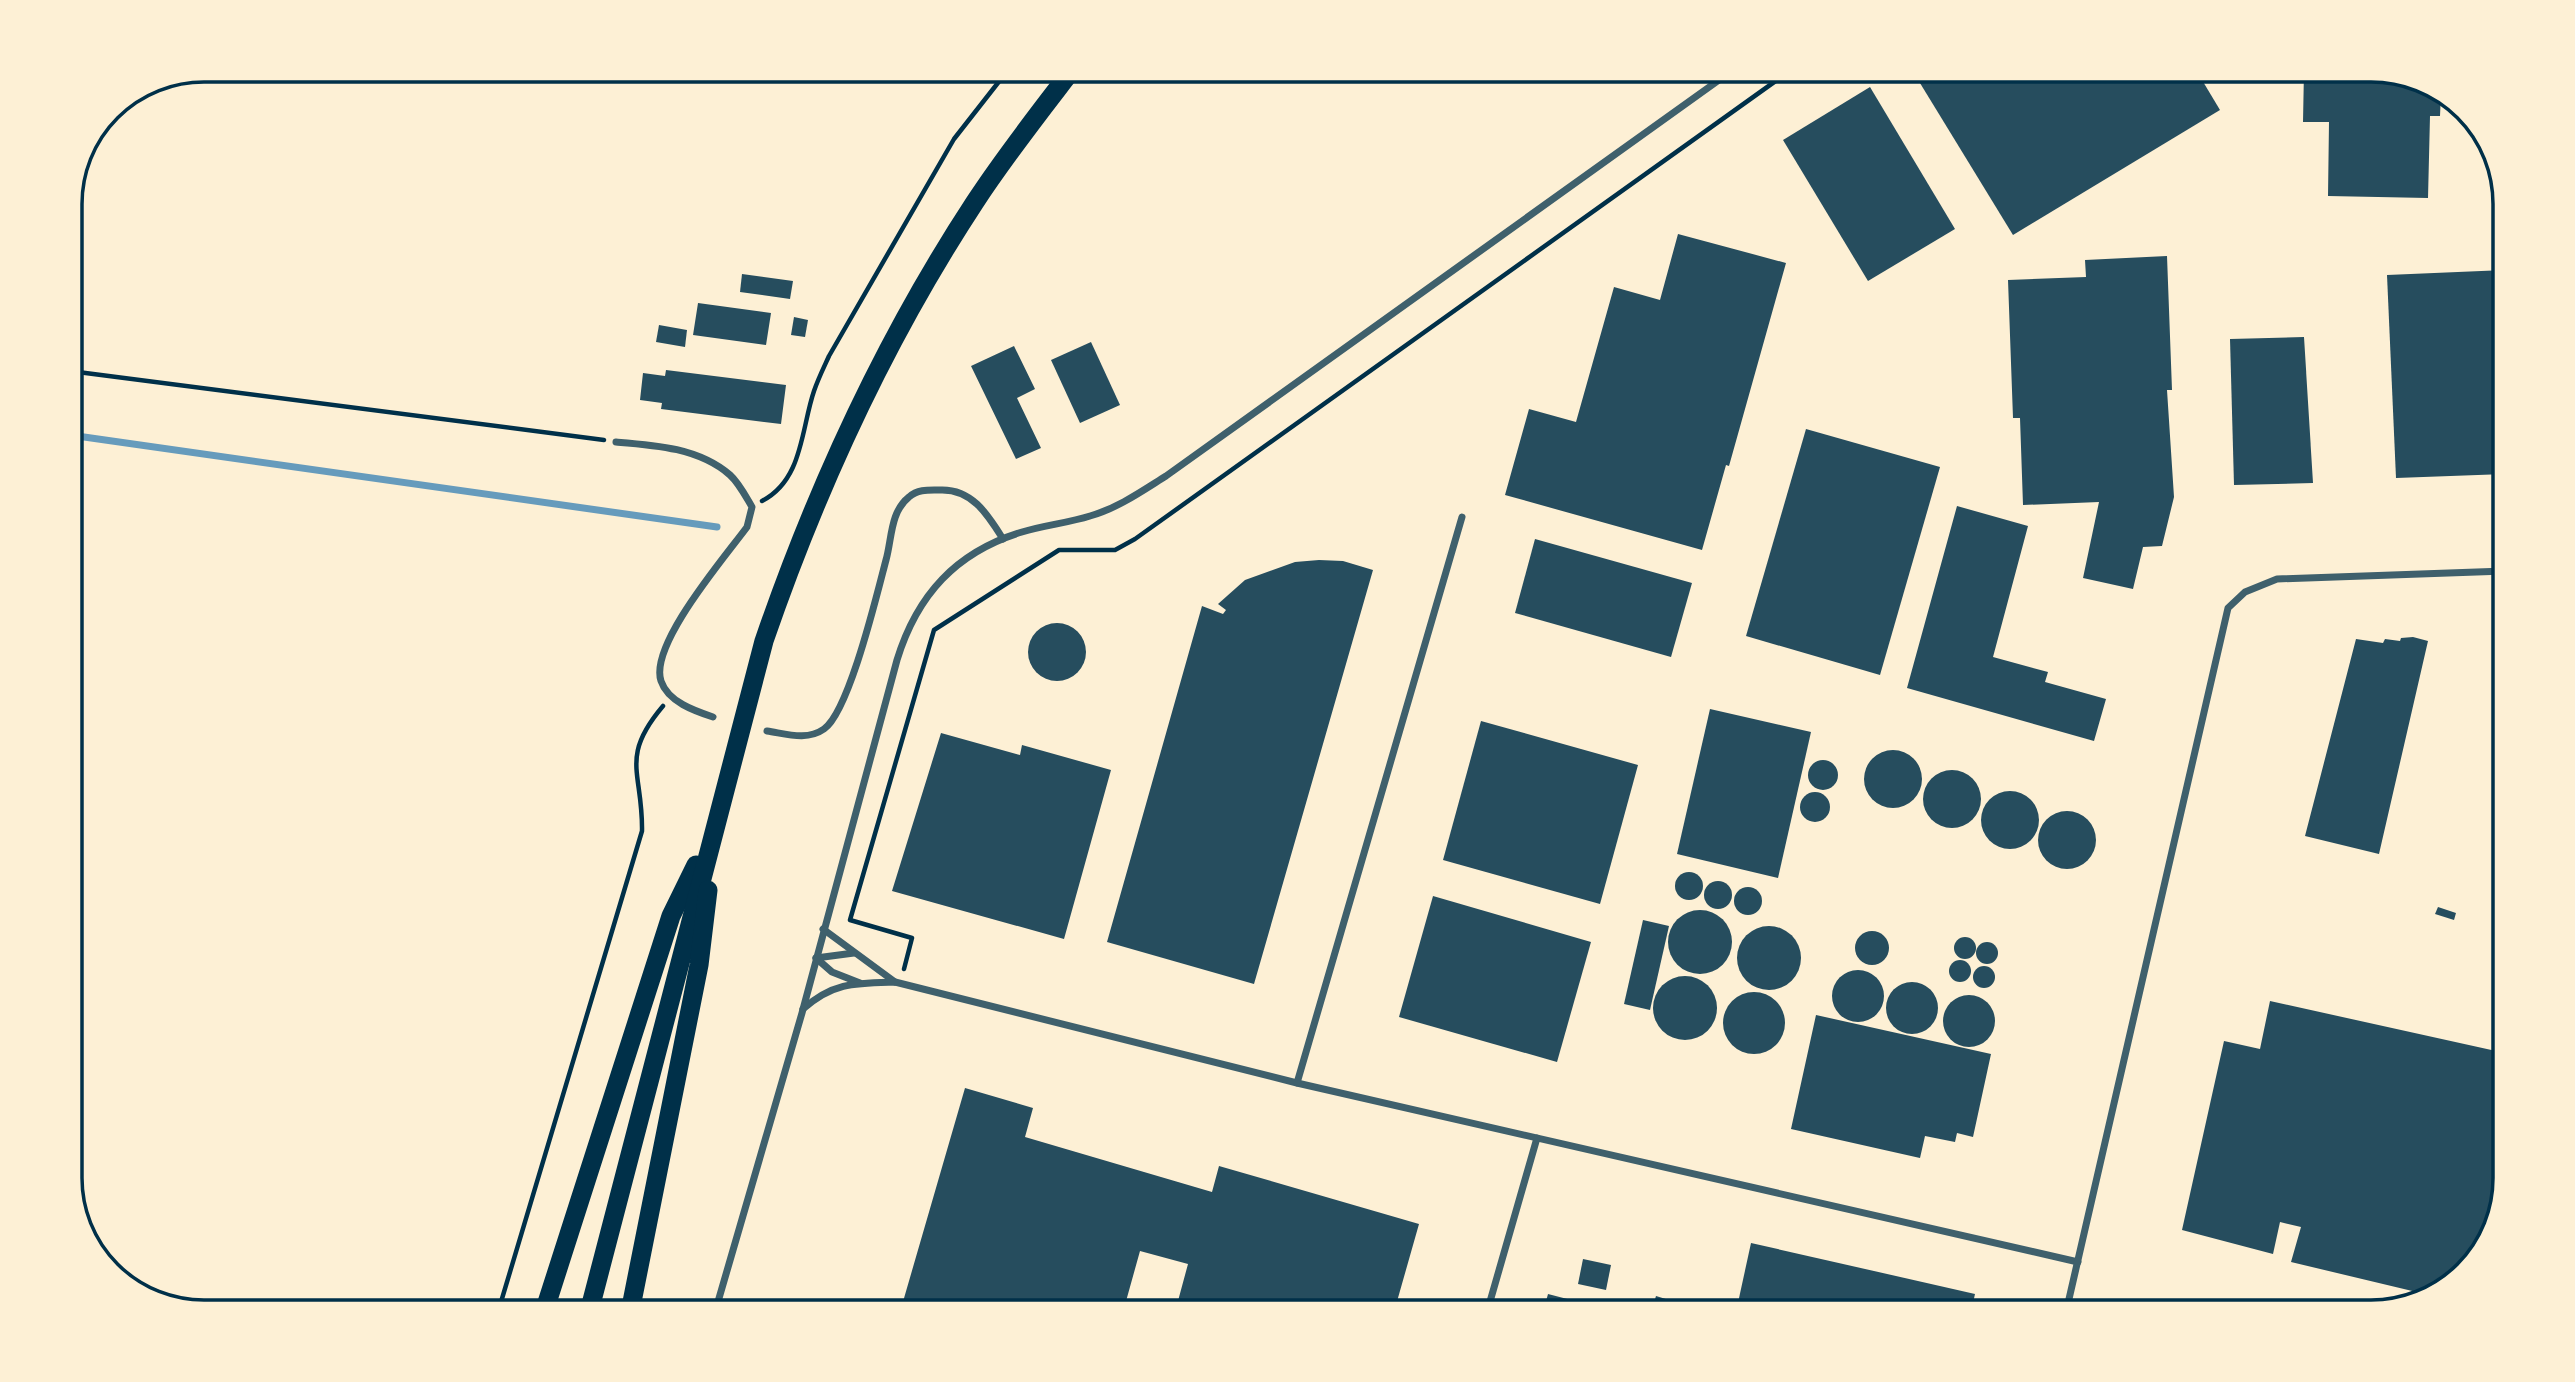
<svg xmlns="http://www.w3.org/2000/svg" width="2575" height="1382" font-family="Quicksand,sans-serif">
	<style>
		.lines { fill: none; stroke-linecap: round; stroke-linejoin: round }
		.stream { stroke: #669bbc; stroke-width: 7 }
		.building { fill: #264d5e }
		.path { stroke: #003049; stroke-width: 4.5 }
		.minor { stroke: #3f606c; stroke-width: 7 }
		.trunk { stroke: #003049; stroke-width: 19 }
		.rim { fill: none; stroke: #003049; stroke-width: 3.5 }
	</style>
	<rect width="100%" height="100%" fill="#fdf0d5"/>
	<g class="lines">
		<polyline class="stream" points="70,435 717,527"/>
	</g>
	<g class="building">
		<polygon points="1912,70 2196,70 2220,110 2013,235"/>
		<polygon points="2304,70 2371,70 2431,84 2441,93 2440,116 2430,116 2428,198 2328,196 2329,122 2303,122"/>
		<polygon points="1870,87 1955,229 1868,281 1783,140"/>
		<polygon points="1678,234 1786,263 1729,466 1726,465 1702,550 1505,495 1529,409 1576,422 1614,287 1660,300"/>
		<polygon points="2167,256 2172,390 2167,390 2174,497 2162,546 2143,547 2133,589 2083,578 2099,502 2023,505 2020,418 2013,418 2008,280 2086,277 2085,260"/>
		<polygon points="2505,270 2505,474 2396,478 2387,275"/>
		<polygon points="742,274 793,281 790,299 740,292"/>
		<polygon points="698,303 771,313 766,345 693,335"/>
		<polygon points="794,317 808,320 805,337 791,335"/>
		<polygon points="659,325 687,330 685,347 656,342"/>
		<polygon points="2304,337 2313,483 2234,485 2230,339"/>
		<polygon points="1091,342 1120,405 1080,423 1051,360"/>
		<polygon points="1014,346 1035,389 1017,398 1041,448 1016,459 971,366"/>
		<polygon points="666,370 786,385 781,424 661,409 662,403 640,400 643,373 665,376"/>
		<polygon points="1806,429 1940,467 1880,675 1746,636"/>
		<polygon points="1957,506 2028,526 1993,657 2048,672 2045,682 2106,699 2094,741 1907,688"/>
		<polygon points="1535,539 1692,583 1671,657 1515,613"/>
		<polygon points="1319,560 1343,561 1373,570 1254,984 1107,942 1202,606 1223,614 1226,610 1218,604 1245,580 1295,562"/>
		<circle cx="1057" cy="652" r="29"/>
		<polygon points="2413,637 2428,641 2379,854 2305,836 2356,639 2383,643 2385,639 2400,641 2401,638"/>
		<polygon points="1710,709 1811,732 1778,878 1677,854"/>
		<polygon points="1481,721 1638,765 1600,904 1443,860"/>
		<polygon points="941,733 1020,755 1022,745 1111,770 1064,939 892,891"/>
		<circle cx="1893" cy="779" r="29"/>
		<circle cx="1823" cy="775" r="15"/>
		<circle cx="1952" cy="799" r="29"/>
		<circle cx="2010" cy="820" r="29"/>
		<circle cx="1815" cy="807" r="15"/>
		<circle cx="2067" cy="840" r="29"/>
		<polygon points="2504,859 2505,859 2505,915 2492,912"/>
		<circle cx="1689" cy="886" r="14"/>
		<circle cx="1718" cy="895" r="14"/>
		<circle cx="1748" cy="901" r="14"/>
		<polygon points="1433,896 1591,942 1557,1062 1399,1017"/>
		<polygon points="2438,907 2456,913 2454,920 2435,914"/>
		<circle cx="1700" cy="942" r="32"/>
		<polygon points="1643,920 1669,926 1650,1010 1624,1004"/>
		<circle cx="1769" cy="958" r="32"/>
		<circle cx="1872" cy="948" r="17"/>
		<circle cx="1965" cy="948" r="11"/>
		<circle cx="1987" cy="953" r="11"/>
		<circle cx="1960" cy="971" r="11"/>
		<circle cx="1984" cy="977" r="11"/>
		<circle cx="1858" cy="996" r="26"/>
		<circle cx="1685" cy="1008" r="32"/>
		<circle cx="1912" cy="1008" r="26"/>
		<circle cx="1754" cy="1023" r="31"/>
		<circle cx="1969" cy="1021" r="26"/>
		<polygon points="2270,1001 2505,1053 2505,1178 2491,1238 2445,1290 2429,1295 2291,1262 2301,1227 2280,1222 2273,1254 2182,1230 2224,1041 2260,1049"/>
		<polygon points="1816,1015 1991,1054 1973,1137 1957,1133 1955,1142 1925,1136 1920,1158 1791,1129"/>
		<polygon points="965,1088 1033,1108 1025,1137 1212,1192 1219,1166 1419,1224 1394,1312 1175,1312 1188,1264 1140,1251 1123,1312 900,1312"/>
		<polygon points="1751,1243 1975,1294 1971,1312 1736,1312"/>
		<polygon points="1583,1259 1611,1265 1606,1290 1578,1284"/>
		<polygon points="1548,1294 1575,1301 1572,1312 1543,1312"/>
		<polygon points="1656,1296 1669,1300 1666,1312 1651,1312"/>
	</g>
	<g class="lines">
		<g class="path">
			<polyline points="70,371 604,440"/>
			<path d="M762,501C803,480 801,429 814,391C818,379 824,367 829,356L954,139L1008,70"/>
			<polyline points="904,969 912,938 850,920 934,630 1059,550 1115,550 1135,539 1791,70"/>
			<path d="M498,1312L642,831C643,772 619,758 663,706"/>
		</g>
		<g class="minor">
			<path d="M616,442C655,445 699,448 730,475C739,483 746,497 752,507L747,527C725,557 649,645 661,681C668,702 695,711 713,717"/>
			<path d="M767,731C787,734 807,741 824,729C849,712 877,594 886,560C892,539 890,512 909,497C918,489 929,490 939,490C972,488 988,515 1003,539"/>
			<polyline points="823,929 895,982"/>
			<polyline points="816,958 832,972 860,983"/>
			<polyline points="816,958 854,953"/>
			<path d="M803,1009C833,982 856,983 895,982L1297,1083L2078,1262"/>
			<polyline points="1297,1083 1462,517"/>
			<path d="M715,1312L802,1013L897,660C917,595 956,552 1022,532C1045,525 1068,523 1090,516C1118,508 1142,491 1166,476L1733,70"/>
			<polyline points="1487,1312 1537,1138"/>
			<polyline points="2066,1312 2228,608 2245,592 2277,579 2505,571"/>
		</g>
		<g class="trunk">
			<polyline points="544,1312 671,916 696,865"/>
			<path d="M589,1312L764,641C817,487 885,339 975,202C1005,156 1039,113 1072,70"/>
			<polyline points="630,1312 699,965 708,890"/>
		</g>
	</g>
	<path d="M0 0H2575V1382H0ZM204 82H2371A122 122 0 0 1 2493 204V1178A122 122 0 0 1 2371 1300H204A122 122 0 0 1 82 1178V204A122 122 0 0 1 204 82Z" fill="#fdf0d5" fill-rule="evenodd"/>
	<path class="rim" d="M204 82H2371A122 122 0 0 1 2493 204V1178A122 122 0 0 1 2371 1300H204A122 122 0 0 1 82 1178V204A122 122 0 0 1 204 82Z"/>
</svg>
